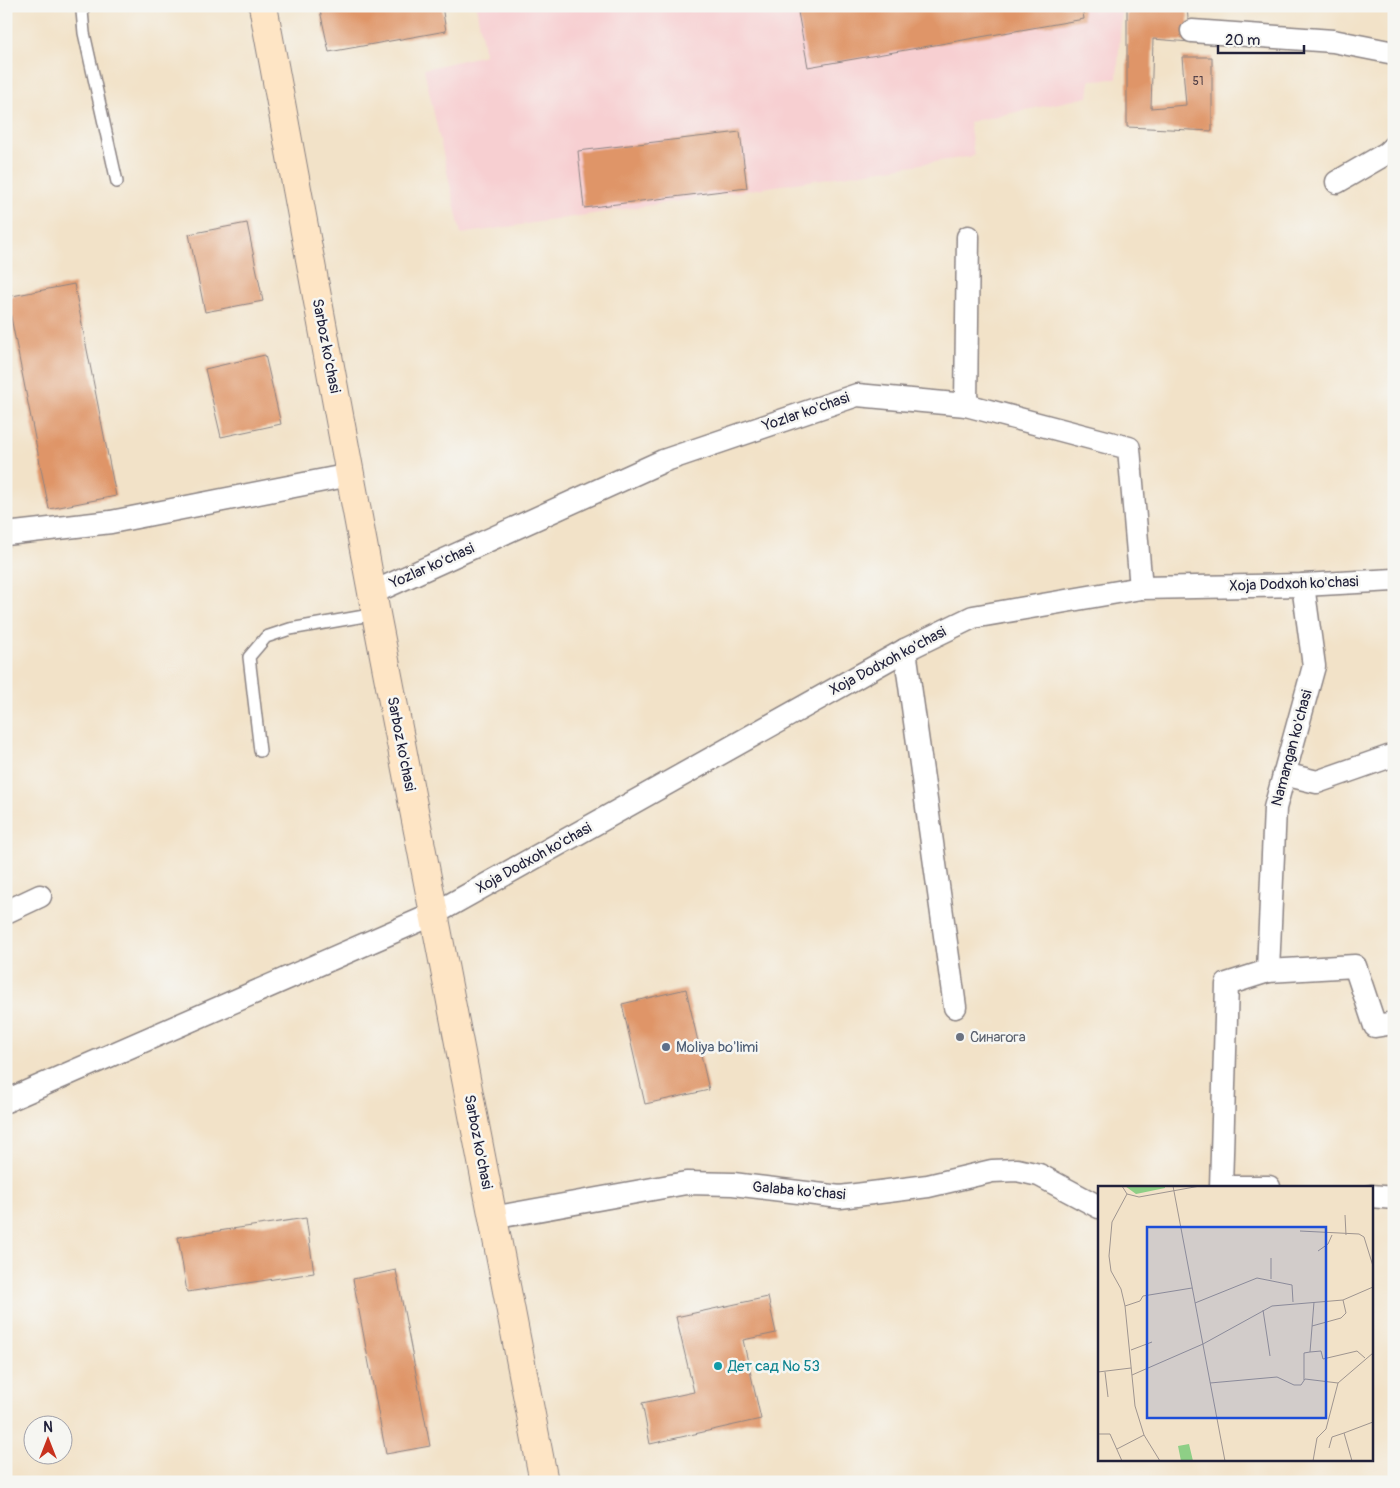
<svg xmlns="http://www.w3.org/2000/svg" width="1400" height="1488" font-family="Pangolin,sans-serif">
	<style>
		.built { fill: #f7cfd1 }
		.building { fill: #df9567 }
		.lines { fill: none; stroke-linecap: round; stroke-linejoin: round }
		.service-casing { stroke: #8a8282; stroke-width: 14 }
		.minor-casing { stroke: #8a8282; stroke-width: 25 }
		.secondary-casing { stroke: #8a8282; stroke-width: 30 }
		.service { stroke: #fff; stroke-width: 11 }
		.minor { stroke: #fff; stroke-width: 22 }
		.secondary { stroke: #fee5c5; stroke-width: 28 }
		.worship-dot { fill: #6b7280; stroke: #f6f6f2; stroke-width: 2 }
		.service-dot { fill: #5c6f8a; stroke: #f6f6f2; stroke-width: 2 }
		.culture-dot { fill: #0f9aa8; stroke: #f6f6f2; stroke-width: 2 }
		.labels { text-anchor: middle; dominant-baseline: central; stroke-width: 5; stroke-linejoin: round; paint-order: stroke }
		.number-label { font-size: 12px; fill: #513f46 }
		.street-label { font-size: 15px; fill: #22223b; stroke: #f6f6f2 }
		.worship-label { font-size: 15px; fill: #5b616d; stroke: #f6f6f2; text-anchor: start }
		.service-label { font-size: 15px; fill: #4e5e75; stroke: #f6f6f2; text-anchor: start }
		.culture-label { font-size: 15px; fill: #0d838f; stroke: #f6f6f2; text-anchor: start }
		.inset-road { fill: none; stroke: #9f9590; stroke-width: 1 }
		.view { fill: #1d4ed8; fill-opacity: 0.15; stroke: #1d4ed8; stroke-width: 2.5 }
		.inset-edge { fill: none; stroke: #22223b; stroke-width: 2.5 }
	</style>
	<rect width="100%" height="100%" fill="#f6f6f2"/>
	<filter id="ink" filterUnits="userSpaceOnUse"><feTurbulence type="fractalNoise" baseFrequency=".02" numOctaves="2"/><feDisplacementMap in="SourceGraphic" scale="10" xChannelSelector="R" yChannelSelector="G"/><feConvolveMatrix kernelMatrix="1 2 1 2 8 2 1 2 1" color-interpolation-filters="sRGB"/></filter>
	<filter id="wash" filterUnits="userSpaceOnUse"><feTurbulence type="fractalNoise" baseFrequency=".0096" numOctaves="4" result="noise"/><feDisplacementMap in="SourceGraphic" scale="20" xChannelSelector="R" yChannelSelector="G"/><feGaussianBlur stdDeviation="1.12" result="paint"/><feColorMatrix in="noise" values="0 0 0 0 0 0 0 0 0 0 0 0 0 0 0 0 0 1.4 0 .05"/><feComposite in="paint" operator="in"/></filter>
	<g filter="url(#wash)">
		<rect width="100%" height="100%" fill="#f2e2c8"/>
		<polygon class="built" points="476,6 1122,6 1117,79 1090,80 1088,97 969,122 974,156 461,234 424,69 485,55"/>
		<g id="blocks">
			<g class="building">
				<polygon points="319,6 442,6 446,31 329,52"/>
				<polygon points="831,6 1082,6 1084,19 808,67 798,12"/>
				<polygon points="1127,6 1187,7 1190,42 1153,39 1151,108 1186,105 1182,57 1212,57 1212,131 1127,127"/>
				<polygon points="740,132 747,188 584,208 578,151"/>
				<polygon points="247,223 263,301 205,312 189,234"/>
				<polygon points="74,284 116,496 49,509 7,297"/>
				<polygon points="265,355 281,424 221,437 205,369"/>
				<polygon points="686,989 709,1090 645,1104 622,1004"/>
				<polygon points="306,1218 314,1273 187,1292 178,1237"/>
				<polygon points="396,1270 430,1446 386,1454 353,1279"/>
				<polygon points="768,1297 776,1333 743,1340 761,1419 650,1444 642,1403 694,1392 676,1317"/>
			</g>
		</g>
	</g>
	<g filter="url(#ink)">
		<use href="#blocks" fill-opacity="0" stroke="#8a8282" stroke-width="1"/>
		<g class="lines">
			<defs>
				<g id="service">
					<polyline points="85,6 82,11 84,33 117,182"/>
					<polyline points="260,751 249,657 266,637 290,629 376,614"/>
				</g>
				<g id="minor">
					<polyline points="1192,31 1333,41 1394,53"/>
					<polyline points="1337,182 1387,153 1394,146"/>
					<polyline points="966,405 968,237"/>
					<polyline points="6,534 111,522 350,475"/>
					<polyline points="372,593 663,461 857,395 966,405 1129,448 1141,588"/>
					<polyline points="905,650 955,1007"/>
					<polyline points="1284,774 1317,782 1394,755"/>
					<polyline points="6,912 40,896"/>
					<polyline points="1268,971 1355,966 1375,1026 1394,1023"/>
					<polyline points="6,1101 434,914 905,650 973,617 1141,588 1303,585 1394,580"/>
					<polyline points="1221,1187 1227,984 1268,971 1275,808 1314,666 1303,585"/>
					<polyline points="1230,1187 1269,1187"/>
					<polyline points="1371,1196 1394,1198"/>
					<polyline points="492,1218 686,1183 733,1184 840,1197 928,1186 992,1171 1017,1170 1039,1175 1099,1207"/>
				</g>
				<polyline id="secondary" points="263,6 376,614 544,1482"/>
			</defs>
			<use href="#service" class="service-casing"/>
			<use href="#minor" class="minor-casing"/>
			<use href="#secondary" class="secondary-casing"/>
			<use href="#service" class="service"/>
			<use href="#minor" class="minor"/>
			<use href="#secondary" class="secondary"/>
		</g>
	</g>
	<circle class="worship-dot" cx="960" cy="1037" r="5"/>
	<circle class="service-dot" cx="666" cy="1047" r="5"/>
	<circle class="culture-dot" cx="718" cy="1366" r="5"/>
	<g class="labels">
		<g class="number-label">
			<text x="1198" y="81">51</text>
		</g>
		<g class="street-label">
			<text transform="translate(326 346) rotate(79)">Sarboz ko'chasi</text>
			<text transform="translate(806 412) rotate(-19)">Yozlar ko'chasi</text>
			<text transform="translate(432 566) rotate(-24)">Yozlar ko'chasi</text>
			<text transform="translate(1294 584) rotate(-2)">Xoja Dodxoh ko'chasi</text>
			<text transform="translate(888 661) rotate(-28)">Xoja Dodxoh ko'chasi</text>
			<text transform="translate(401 744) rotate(79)">Sarboz ko'chasi</text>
			<text transform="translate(1292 748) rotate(-75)">Namangan ko'chasi</text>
			<text transform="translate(534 858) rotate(-29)">Xoja Dodxoh ko'chasi</text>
			<text transform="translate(478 1142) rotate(79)">Sarboz ko'chasi</text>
			<text transform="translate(799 1191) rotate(5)">Galaba ko'chasi</text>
		</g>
		<g class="worship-label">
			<text x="970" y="1037">Синагога</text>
		</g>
		<g class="service-label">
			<text x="676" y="1047">Moliya bo'limi</text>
		</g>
		<g class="culture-label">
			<text x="728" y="1366">Дет сад № 53</text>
		</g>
	</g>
	<g transform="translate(1098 1186)">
		<rect width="275" height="275" fill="#f2e2c8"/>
		<path d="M27,0H67V2L38,8ZM91,258L95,275H83L80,260Z" fill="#8ecf86"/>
		<path class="inset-road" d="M24,0L29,8L41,11L102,0M75,0L127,275M29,8L14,36L11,70L13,85L23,103L27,120L37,220L46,249L62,275M247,29L248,49M202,45L261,48L266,51L275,80M220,65L230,58L234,49M173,93V72M97,117L159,92L194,99L195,116M27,120L42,115L45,110L94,102M165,124L172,170M214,140L243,132L248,127L245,114M33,164L54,156M212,166L223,165L225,173L259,165L267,172M0,186L33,182M7,186L10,211M34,189L105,158L174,120L245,114L275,101M206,194V167L212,166L216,116M112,197L179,191L196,199H203L207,193L240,197M0,248H12L24,275M231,262L234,251L246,247M19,263L46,249M215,275L219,252L228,243L240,197L275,167M254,275L246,247L275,236"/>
		<path class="view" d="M49,41H228V232H49Z"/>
		<rect width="275" height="275" class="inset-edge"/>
	</g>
	<rect width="1400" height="1488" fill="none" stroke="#f6f6f2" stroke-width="25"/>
	<g transform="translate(48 1440)"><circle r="24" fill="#f6f6f2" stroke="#a1a1a9"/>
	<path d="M0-4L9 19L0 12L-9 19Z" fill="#c8321e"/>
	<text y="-8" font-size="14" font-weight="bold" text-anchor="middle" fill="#22223b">N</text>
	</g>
	<path d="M1218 45v8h86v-8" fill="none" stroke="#22223b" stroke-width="2.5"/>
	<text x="1225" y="45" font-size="15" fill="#22223b" stroke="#f6f6f2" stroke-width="4" paint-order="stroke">20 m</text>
</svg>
